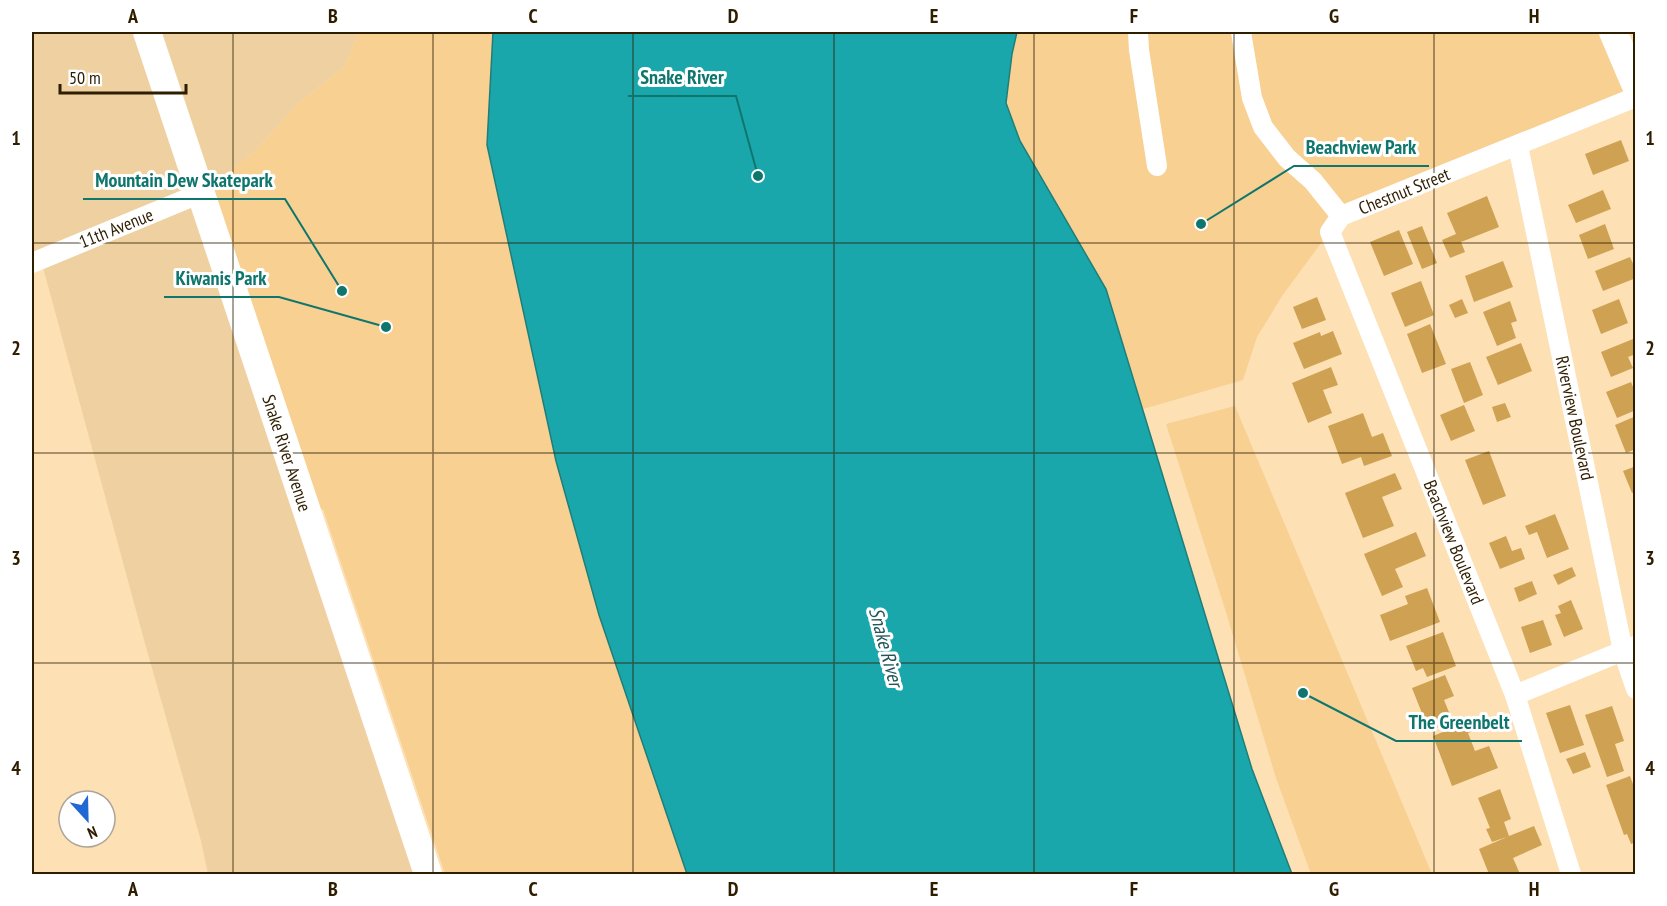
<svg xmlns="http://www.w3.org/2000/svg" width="1667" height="906" font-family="'PT Sans Narrow',sans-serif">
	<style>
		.built { fill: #efd1a1 }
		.green { fill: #f7d092 }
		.water { fill: #1aa7ac; stroke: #207e78; stroke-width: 1.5 }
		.building { fill: #cfa153 }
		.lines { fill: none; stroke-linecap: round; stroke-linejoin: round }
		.street { stroke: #fff; stroke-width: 20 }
		.secondary { stroke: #fff; stroke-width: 28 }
		.grid { fill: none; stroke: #2f1d00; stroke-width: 1.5; stroke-opacity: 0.55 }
		.labels { text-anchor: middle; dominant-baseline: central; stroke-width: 6; stroke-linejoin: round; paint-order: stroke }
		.street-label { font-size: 18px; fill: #2f1d00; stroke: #fff }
		.water-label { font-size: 20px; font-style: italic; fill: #215558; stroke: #fff }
		.leader { fill: none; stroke: #0f766e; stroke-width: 2 }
		.callout-dot { fill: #0f766e; stroke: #fff; stroke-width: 2 }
		.callout-label { font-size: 20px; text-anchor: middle; font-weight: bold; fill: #0f766e; stroke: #fff; stroke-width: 6; stroke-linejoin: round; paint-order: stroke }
		.neatline { fill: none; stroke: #2f1d00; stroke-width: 2 }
		.grid-label { font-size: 20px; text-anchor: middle; font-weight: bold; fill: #2f1d00 }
	</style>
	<rect width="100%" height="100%" fill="#fde0b4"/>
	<polygon class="built" points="32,32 359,32 344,67 299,103 253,153 201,194 428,874 208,874 201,841 144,640 41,260 32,263"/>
	<g class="green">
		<polygon points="359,32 493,32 487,145 556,461 599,615 687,874 445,874 323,509 307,514 201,193 253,153 299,103 344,67"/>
		<polygon points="1017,32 1613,32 1636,86 1341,216 1282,296 1257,337 1243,380 1143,409 1106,289 1020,141 1006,103 1012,54"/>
		<polygon points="1235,406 1432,874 1311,874 1276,778 1225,609 1166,424"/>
	</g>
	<polygon class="water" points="493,32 1017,32 1012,54 1006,103 1020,141 1106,289 1252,769 1292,874 687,874 599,615 556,461 487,145"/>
	<g class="building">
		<polygon points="1621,140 1629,161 1593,175 1585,154"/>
		<polygon points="1603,190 1611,209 1576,223 1568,205"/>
		<polygon points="1487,196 1499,227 1461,242 1465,252 1450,258 1442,240 1456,234 1447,213"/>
		<polygon points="1605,224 1614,249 1588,259 1579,235"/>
		<polygon points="1422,226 1437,263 1422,269 1407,232"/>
		<polygon points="1399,230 1413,264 1384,276 1370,242"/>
		<polygon points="1630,257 1636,270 1636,278 1603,291 1595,271"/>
		<polygon points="1503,261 1513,287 1474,302 1465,276"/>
		<polygon points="1421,281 1434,315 1405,327 1391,293"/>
		<polygon points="1317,297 1326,320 1302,329 1293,307"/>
		<polygon points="1462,299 1468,313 1455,318 1449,305"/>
		<polygon points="1619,299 1628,323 1601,334 1592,310"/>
		<polygon points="1510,301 1517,321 1511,323 1516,338 1497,346 1483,312"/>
		<polygon points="1430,324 1446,364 1422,373 1407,334"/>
		<polygon points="1333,331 1342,354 1304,369 1293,343 1320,332 1321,336"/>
		<polygon points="1633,339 1636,345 1636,354 1628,357 1633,368 1611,377 1601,352"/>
		<polygon points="1521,343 1532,371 1498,385 1486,357"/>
		<polygon points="1470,362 1483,395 1464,403 1451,369"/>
		<polygon points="1331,367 1338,385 1323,390 1332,413 1308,423 1292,383"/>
		<polygon points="1631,382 1636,394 1636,410 1617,418 1606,392"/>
		<polygon points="1505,403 1511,417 1497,422 1492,407"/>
		<polygon points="1464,405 1475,431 1451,441 1440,415"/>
		<polygon points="1363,413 1372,437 1383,433 1392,456 1364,466 1361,457 1342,464 1328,426"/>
		<polygon points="1636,416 1636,449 1626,453 1615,425"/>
		<polygon points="1489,451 1506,496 1483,505 1465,460"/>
		<polygon points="1636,466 1636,491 1632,493 1623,471"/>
		<polygon points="1395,473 1402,489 1382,497 1394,526 1363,538 1345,493"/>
		<polygon points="1555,514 1569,549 1547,558 1537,532 1529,535 1525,526"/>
		<polygon points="1416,532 1426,556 1395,569 1403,587 1382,596 1364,554"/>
		<polygon points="1506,536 1512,551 1521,548 1525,559 1500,569 1489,543"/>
		<polygon points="1572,567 1576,576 1558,585 1553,575"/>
		<polygon points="1532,581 1537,594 1519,602 1514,588"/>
		<polygon points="1427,588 1440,622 1390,641 1380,615 1408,604 1405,596"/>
		<polygon points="1571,600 1583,629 1564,637 1555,615 1561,613 1558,606"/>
		<polygon points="1543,620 1552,645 1530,653 1521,627"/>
		<polygon points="1443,632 1456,666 1427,677 1423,668 1416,671 1406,646"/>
		<polygon points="1445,675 1454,696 1444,700 1453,722 1429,731 1412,688"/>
		<polygon points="1570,705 1584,745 1560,753 1546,713"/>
		<polygon points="1612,706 1624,741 1615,744 1624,771 1607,777 1585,715"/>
		<polygon points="1470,721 1473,731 1468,733 1475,751 1489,746 1498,768 1452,786 1433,736"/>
		<polygon points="1585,752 1591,767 1573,774 1566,759"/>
		<polygon points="1630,776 1636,792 1636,842 1631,844 1627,834 1624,835 1606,785"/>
		<polygon points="1500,789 1511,819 1504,822 1509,836 1534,826 1542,845 1513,858 1520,874 1489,874 1479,849 1507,837 1492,842 1486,829 1490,828 1478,798"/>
	</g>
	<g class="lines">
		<g class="street">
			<polyline points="1138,32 1139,50 1157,166"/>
			<polyline points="1241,32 1252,98 1263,127 1287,158 1313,181 1341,216 1636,97"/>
			<polyline points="1518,146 1623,651 1636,689"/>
			<polyline points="1341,216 1330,232 1515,695 1571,874"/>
			<polyline points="32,263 201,193"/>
			<polyline points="1515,695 1635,646"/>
		</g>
		<g class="secondary">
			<polyline points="147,32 428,874"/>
			<polyline points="1613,32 1636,86"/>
		</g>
	</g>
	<path class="grid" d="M233,32V874M433,32V874M633,32V874M834,32V874M1034,32V874M1234,32V874M1434,32V874M32,243H1636M32,453H1636M32,663H1636"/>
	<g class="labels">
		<g class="street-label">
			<text transform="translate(1404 191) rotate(-22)">Chestnut Street</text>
			<text transform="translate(116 228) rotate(-22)">11th Avenue</text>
			<text transform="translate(1575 418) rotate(78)">Riverview Boulevard</text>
			<text transform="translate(287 453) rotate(72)">Snake River Avenue</text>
			<text transform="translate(1454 542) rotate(68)">Beachview Boulevard</text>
		</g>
		<g class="water-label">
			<text transform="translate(886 647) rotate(75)">Snake River</text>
		</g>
	</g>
	<path class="leader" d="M758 176L736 96H628M1201 224L1294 166H1429M342 291L285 199H83M386 327L279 297H164M1303 693L1396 741H1522"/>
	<g class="callout-dot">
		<circle cx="758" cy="176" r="6"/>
		<circle cx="1201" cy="224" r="6"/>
		<circle cx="342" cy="291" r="6"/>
		<circle cx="386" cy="327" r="6"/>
		<circle cx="1303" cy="693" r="6"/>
	</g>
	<g class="callout-label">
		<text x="682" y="84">Snake River</text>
		<text x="1361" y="154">Beachview Park</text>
		<text x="184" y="187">Mountain Dew Skatepark</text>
		<text x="221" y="285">Kiwanis Park</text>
		<text x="1459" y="729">The Greenbelt</text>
	</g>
	<rect width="1667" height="906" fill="none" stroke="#ffffff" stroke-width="66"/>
	<g transform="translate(87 819) rotate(158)"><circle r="28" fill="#ffffff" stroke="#aca599" stroke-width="1.5"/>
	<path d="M0-4.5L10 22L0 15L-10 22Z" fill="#2068d4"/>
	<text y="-9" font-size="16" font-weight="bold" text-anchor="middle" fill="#2f1d00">N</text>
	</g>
	<path d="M60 84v9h126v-9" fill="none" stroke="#2f1d00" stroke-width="3"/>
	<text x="69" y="84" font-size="18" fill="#2f1d00" stroke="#ffffff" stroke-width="4.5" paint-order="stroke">50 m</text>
	<rect x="33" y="33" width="1601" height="840" class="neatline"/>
	<g class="grid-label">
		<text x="133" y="23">A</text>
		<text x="333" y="23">B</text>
		<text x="533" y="23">C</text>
		<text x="733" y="23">D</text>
		<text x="934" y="23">E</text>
		<text x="1134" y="23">F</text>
		<text x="1334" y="23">G</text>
		<text x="1534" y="23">H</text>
		<text x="16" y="145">1</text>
		<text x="1650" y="145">1</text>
		<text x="16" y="355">2</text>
		<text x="1650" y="355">2</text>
		<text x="16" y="565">3</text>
		<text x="1650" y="565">3</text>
		<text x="16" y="775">4</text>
		<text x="1650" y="775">4</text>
		<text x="133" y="896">A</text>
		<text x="333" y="896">B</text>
		<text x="533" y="896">C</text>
		<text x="733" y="896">D</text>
		<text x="934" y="896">E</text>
		<text x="1134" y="896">F</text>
		<text x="1334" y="896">G</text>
		<text x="1534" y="896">H</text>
	</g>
</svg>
